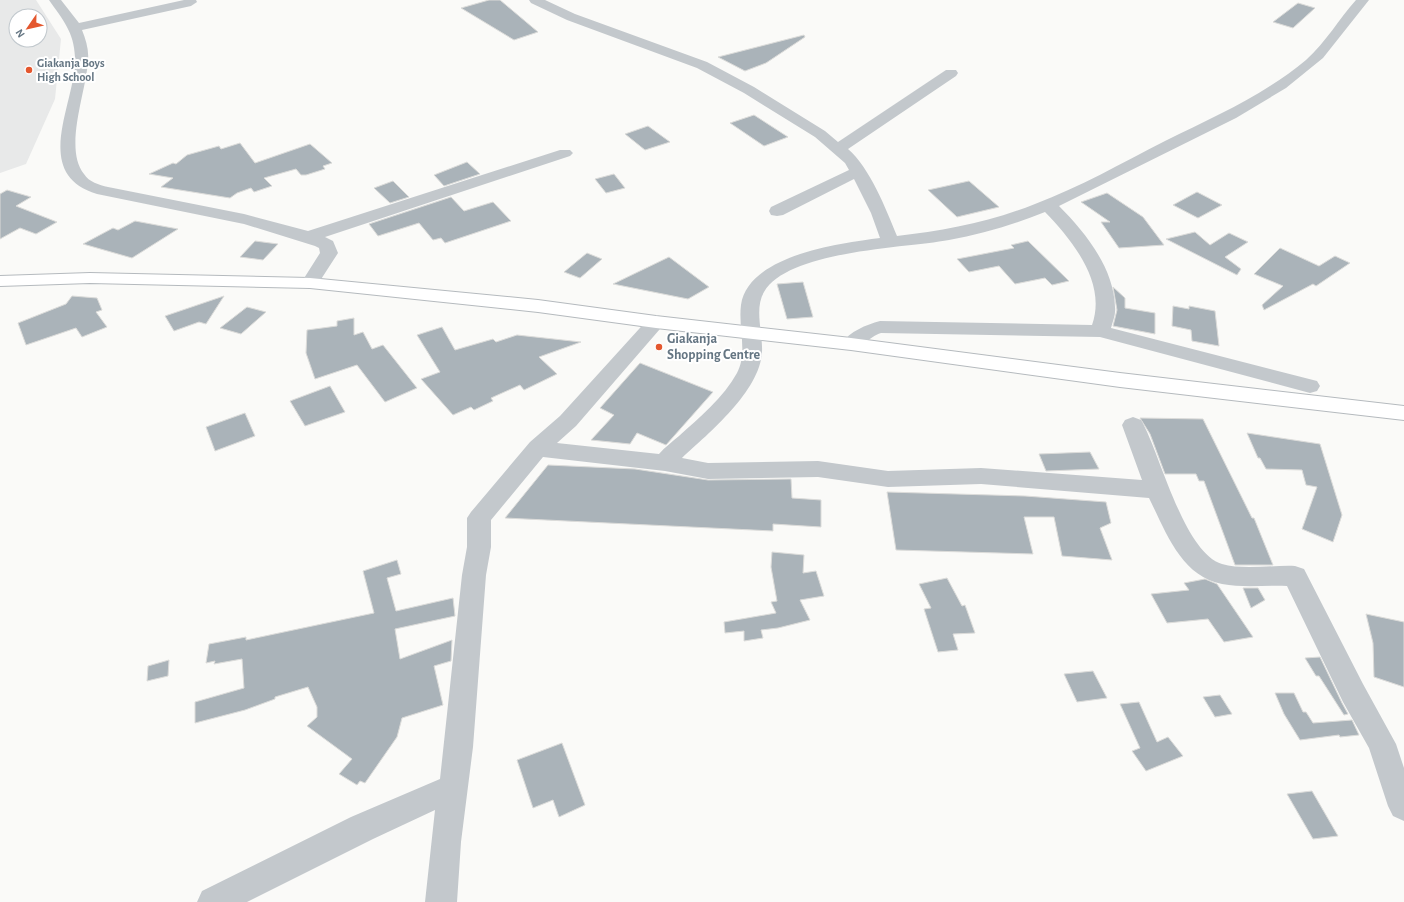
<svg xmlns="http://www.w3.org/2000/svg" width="1404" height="902" font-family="'Alegreya Sans',sans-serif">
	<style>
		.built { fill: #e8e9e9; fill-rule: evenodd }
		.building { fill: #aab3b9; stroke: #dcdcda }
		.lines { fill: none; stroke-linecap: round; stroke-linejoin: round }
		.major-casing { stroke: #b5babe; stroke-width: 2 }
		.minor { fill: #c3c8cc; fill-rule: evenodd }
		.major { fill: #fff; fill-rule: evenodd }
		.poi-dot { fill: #e4572e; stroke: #fff; stroke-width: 1.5 }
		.labels { text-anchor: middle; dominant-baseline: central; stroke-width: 4; stroke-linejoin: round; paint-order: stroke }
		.far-poi-label { font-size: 12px; font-weight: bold; fill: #657683; stroke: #fff; text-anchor: start }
		.poi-label { font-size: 14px; font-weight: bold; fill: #657683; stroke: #fff; text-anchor: start }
	</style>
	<rect width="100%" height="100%" fill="#fafaf8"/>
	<path class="built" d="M0,0H36L61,39L55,99L26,164L0,173ZM16,16H40V40H16Z"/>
	<g class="building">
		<polygon points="489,0 500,0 538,32 514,40 461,8"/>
		<polygon points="1298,3 1315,8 1293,28 1273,22"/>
		<polygon points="804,35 805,37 766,63 745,71 718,57"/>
		<polygon points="754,115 788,137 764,146 730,123"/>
		<polygon points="648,126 670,142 645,150 625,134"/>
		<polygon points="240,143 255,163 310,144 332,163 323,166 325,169 306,175 301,175 296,169 264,178 272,186 254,192 251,188 237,193 230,198 161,187 173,178 149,174 173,163 176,164 187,155 219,146 221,149"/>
		<polygon points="467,162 480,174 444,186 434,175"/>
		<polygon points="614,174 625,188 606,193 595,179"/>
		<polygon points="393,181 409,197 390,203 374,188"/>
		<polygon points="969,181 999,207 957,217 928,190"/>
		<polygon points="7,190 31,197 16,206 57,222 36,234 20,228 0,239 0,194"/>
		<polygon points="1197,192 1222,205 1198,218 1173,205"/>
		<polygon points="1107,193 1143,217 1164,245 1119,248 1101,222 1110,222 1081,202"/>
		<polygon points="451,197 464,211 493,202 511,221 445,243 441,238 433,240 419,223 378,236 369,224"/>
		<polygon points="135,221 178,229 132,258 83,244 113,228 118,230"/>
		<polygon points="1195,232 1210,245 1229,233 1248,242 1225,257 1241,269 1237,275 1166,239"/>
		<polygon points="255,241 278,244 263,260 240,257"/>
		<polygon points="1028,241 1069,281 1052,285 1045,278 1015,284 999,266 969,272 957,259 1014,248 1011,245"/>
		<polygon points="1280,248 1319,266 1335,256 1350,263 1316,286 1313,284 1264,310 1262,305 1283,286 1254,274"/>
		<polygon points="587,253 602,259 580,278 564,272"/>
		<polygon points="669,257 709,287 688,299 613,284"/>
		<polygon points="803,282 813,317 787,319 777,284"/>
		<polygon points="1113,287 1125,298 1125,308 1155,313 1155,334 1113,326 1117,310"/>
		<polygon points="72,296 97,298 102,310 96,312 107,327 82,337 76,328 26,345 18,323 66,304"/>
		<polygon points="224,296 206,324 199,322 174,331 165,316"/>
		<polygon points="1173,306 1189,309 1189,306 1215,311 1219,346 1192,341 1191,330 1172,326"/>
		<polygon points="247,307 266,312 241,334 220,328"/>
		<polygon points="354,318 354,335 363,332 372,349 383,345 417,388 385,402 357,365 315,379 306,353 307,330 337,326 337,321"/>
		<polygon points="442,327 455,350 493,339 496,342 517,335 581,342 539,357 557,374 524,390 520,385 491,398 493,401 474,410 471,407 453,415 421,379 440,372 417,335"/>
		<polygon points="640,363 713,392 666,445 637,433 630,444 591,440 614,415 600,408"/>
		<polygon points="330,386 345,412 305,426 290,401"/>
		<polygon points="245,413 255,436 215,451 206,427"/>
		<polygon points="1140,418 1203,419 1252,518 1254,518 1273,565 1235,565 1204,481 1199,481 1196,474 1165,474 1150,434"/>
		<polygon points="1247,433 1320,444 1342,515 1333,542 1302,529 1317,487 1306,485 1302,470 1266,469 1260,458 1258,458"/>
		<polygon points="1090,452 1099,469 1046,471 1039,454"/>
		<polygon points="548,465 635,469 708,480 791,479 792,498 821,500 821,527 773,524 773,531 505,518"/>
		<polygon points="887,492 1025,496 1106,502 1111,523 1100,528 1112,560 1062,556 1054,517 1024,517 1033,554 896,550"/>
		<polygon points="772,552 804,555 803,573 816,571 824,596 800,600 810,620 778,628 761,630 763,638 744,641 744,631 725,633 724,622 776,613 771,602 777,601 771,567"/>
		<polygon points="397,560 401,574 387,578 396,611 453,598 455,616 395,629 400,659 452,640 451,661 434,666 443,705 402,718 397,737 365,783 360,781 357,785 339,774 352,759 307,726 317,717 317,707 308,687 275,697 275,699 245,710 195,723 195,702 244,688 242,659 214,664 215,661 206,663 209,644 246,637 246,640 374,613 363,571"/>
		<polygon points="947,578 962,606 965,605 975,633 953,634 958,650 938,652 924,609 931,608 919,584"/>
		<polygon points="1205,579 1217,584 1253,637 1224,642 1208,619 1167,623 1151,594 1189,590 1184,583"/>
		<polygon points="1243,588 1258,588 1265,600 1251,608"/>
		<polygon points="1366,614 1404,622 1404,687 1374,677 1373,643"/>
		<polygon points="1320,657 1342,703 1348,714 1344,715 1319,676 1316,676 1305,658"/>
		<polygon points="169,660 168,676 147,681 148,666"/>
		<polygon points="1093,671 1107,698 1077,702 1064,674"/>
		<polygon points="1275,693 1294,693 1303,712 1306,712 1313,723 1352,720 1359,735 1340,737 1339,735 1300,740 1284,714"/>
		<polygon points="1220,695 1232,714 1215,717 1203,697"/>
		<polygon points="1139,702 1157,742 1168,737 1183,756 1146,771 1132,751 1140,748 1120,704"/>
		<polygon points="562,743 585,805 559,817 553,800 533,808 517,760"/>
		<polygon points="1312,791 1338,836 1313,839 1287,794"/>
	</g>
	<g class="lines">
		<defs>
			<polygon id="major" points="90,273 310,278 538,300 656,316 851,338 1120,373 1404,406 1404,420 1120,387 851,350 656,328 538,312 310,288 90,283 0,286 0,276"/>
		</defs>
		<use href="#major" class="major-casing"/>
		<g class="minor">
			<path d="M49,0H61L79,23L184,0H196L197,2L191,6L82,30C86,40 89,50 88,60C87,90 63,148 84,174C89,182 99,185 108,187L244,214L308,231L560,150H570L573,153L570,156L325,237L333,241L338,253L316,287L310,288L304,287L301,283L320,253L319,248L315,246L244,224L97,194C29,173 77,102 75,57C74,32 63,20 49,0Z"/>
			<path d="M529,0H545L575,14L707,62L754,87L825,131L838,142L946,70H956L958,73L956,76L848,149C870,168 886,209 897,236C944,231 990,222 1035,204C1080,187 1122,163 1165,141C1214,117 1264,95 1306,60C1326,42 1339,19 1356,0H1369L1323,58L1286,88L1236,118L1059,206C1085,232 1114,268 1115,307C1116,314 1113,321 1111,328L1317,381L1320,386L1317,391L1310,393L1100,337L881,333C867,337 861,353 844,348L841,344C850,331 866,325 880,321L1092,325C1107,283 1073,241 1045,212C1015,224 982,234 949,240C907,248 788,250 764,292C754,309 763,333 762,352C760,391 709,433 682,458L708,463L818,461L888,471L981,468L1142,480L1122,425L1125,420L1133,417L1141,420C1160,452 1183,552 1222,564C1242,570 1273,565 1295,566L1304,569L1363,684L1396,744L1404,768V821L1393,816L1388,806L1369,748L1343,702L1287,586C1266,585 1243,588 1222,584C1181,576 1166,532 1149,498L981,484L888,487L818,477L708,479L665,471L543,457L491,520V547L486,575L473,747L461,842L457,902H425L435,810L373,839L247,902H197L202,891L351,817L440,779L462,575L467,547V518L471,512L530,442L560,416L649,318L656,316L663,318L666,322L576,426L557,443L659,454C665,447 672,442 679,436C699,418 724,397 737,373C748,352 738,328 741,305C748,255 841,243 880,238L871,213L854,179L783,215L777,216L771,215L769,211L771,207L849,170L845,163L815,137L744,93L697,68L567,20L531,3Z"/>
		</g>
		<use href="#major" class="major"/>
	</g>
	<g class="poi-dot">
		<circle cx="29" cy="70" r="4"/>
		<circle cx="659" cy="347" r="4"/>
	</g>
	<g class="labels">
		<g class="far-poi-label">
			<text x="37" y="63">Giakanja Boys<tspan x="37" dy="14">High School</tspan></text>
		</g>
		<g class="poi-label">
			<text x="667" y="339">Giakanja<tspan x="667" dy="16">Shopping Centre</tspan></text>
		</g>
	</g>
	<g transform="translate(28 28) rotate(236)"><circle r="19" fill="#ffffff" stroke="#c1c8cd"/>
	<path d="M0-3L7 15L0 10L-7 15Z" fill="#e4572e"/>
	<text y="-6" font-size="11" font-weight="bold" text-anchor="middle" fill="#657683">N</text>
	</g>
</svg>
